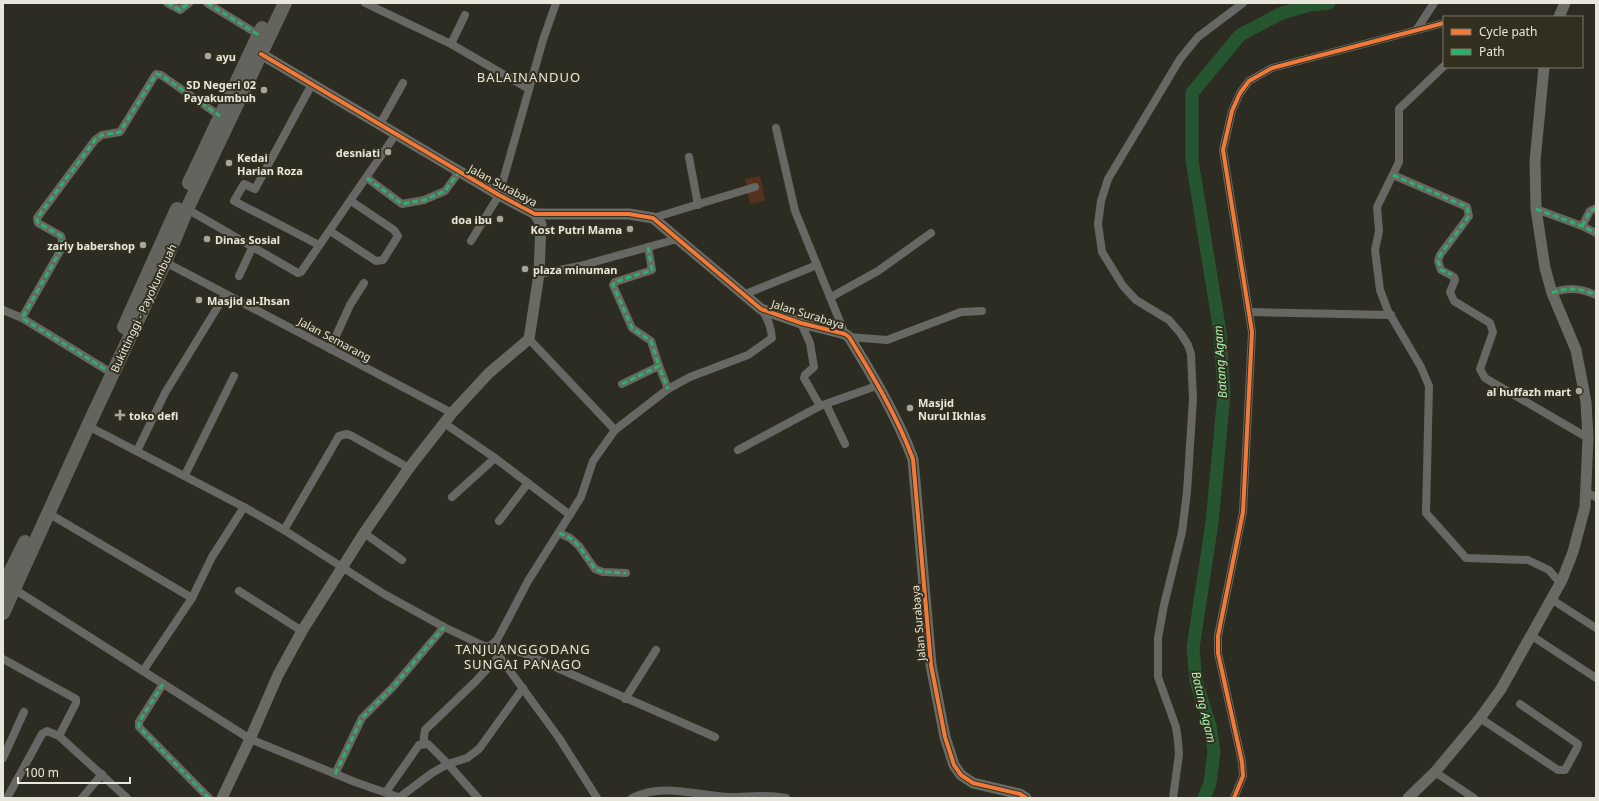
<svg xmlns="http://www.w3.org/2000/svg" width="1599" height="801" font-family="'Noto Sans',sans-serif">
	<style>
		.green { fill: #56311d }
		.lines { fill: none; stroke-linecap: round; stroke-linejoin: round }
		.river { stroke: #26562f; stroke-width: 13 }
		.street { stroke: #676864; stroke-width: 8 }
		.secondary { stroke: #696a64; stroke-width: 11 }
		.highway { stroke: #64645e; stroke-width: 14 }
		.quiet { stroke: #2db169; stroke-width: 3; stroke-dasharray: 6 3; stroke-linecap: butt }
		.cycleway-casing { stroke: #322f1e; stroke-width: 6 }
		.cycleway { stroke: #f17a3a; stroke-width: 4 }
		.poi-dot { fill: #a7a69b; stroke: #322f1e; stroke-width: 1.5 }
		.labels { text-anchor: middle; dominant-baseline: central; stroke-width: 4; stroke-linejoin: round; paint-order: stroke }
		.poi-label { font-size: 11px; font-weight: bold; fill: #e9e7dc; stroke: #322f1e; text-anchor: start }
		.street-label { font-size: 11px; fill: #e9e7dc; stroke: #322f1e }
		.water-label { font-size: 12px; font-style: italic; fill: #a6f4b2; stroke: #322f1e }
		.quarter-label { font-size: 13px; letter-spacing: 1px; fill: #e9e7dc; stroke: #322f1e }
	</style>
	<rect width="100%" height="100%" fill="#2d2c23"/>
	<polygon class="green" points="760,176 765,201 750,204 745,179"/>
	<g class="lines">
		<polyline class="river" points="1204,798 1210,783 1214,752 1210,726 1196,681 1193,648 1212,523 1224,394 1220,332 1192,160 1192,93 1240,35 1282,13 1310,5 1329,3"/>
		<g class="street">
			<polyline points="167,3 180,10 189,3"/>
			<polyline points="207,3 259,35"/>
			<polyline points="365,3 451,44 529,89"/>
			<polyline points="1417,29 1434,3"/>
			<polyline points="451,44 465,15"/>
			<polyline points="1444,66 1399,109 1399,162 1377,207 1379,231 1375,250 1380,290 1388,311 1421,367 1429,386 1426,513 1466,558 1528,560 1549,570 1560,583"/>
			<polyline points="312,84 255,189 244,184 234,201 319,245"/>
			<polyline points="380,124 403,83"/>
			<polyline points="776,128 795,211 845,334"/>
			<polyline points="689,157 698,205"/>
			<polyline points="1393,175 1467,207 1469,216 1440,255 1438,261 1441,270 1454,277 1455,280 1450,292 1454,301 1490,323 1493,332 1480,369 1485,378 1588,438"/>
			<polyline points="367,178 402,204 424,200 445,191 459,172"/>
			<polyline points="187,209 298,273 301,272 396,134"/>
			<polyline points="1536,209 1582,226 1596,233"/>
			<polyline points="653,218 755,187"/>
			<polyline points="1582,226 1590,211 1596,208"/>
			<polyline points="330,231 376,261 383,260 398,236 394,230 351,201"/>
			<polyline points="471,241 499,195 543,40 556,3"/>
			<polyline points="648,247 652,270 615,282 613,285 632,328 651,341 659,366"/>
			<polyline points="165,262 452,413"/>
			<polyline points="539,274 580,266 677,239"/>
			<polyline points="239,276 252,248"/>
			<path d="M1552,293C1568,287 1580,288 1596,295"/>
			<polyline points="743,295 817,265"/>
			<polyline points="831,297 878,271 931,233"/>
			<polyline points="3,310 22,318 105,369"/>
			<polyline points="1249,312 1391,315"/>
			<polyline points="22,318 63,246 61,236 38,223 37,218 95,140 102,135 120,132 154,77 156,74 161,75 220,116"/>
			<polyline points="801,323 810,343 814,367 805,375 804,378 820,406"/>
			<polyline points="849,337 887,340 961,312 982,311"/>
			<polyline points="529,339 615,430"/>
			<polyline points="330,349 350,305 364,283"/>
			<polyline points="622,384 659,366 668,389"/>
			<polyline points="826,404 845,444"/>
			<polyline points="444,423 495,458 570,515"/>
			<path d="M88,426L244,507L284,530L384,594L444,627L484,646H490L497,640L528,581L581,497L593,461L615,430L668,389L690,377L748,355L772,338C771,326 768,318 761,309"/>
			<polyline points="738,450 820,406 879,385"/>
			<polyline points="137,451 165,393 225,295"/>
			<polyline points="185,475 234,376"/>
			<polyline points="1587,493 1596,497"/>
			<polyline points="452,497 495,458"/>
			<polyline points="48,513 192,598"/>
			<polyline points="499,521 528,483"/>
			<polyline points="284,530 339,436 347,434 352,436 409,468"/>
			<polyline points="364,533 402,560"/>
			<polyline points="559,533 570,538 579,546 595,569 603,572 626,573"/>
			<polyline points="14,589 250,739 355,782 401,798"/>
			<polyline points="239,591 302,631"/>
			<polyline points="1551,599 1596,628"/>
			<polyline points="1532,636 1596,678"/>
			<polyline points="494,646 523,653 715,737"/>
			<polyline points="499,656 559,738 597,798"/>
			<polyline points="3,659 76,699 76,703 59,736 127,798"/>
			<polyline points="143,671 192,598 212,557 244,507"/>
			<polyline points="163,684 139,722 139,727 209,798"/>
			<polyline points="625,699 656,650"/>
			<polyline points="1480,718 1558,770 1565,770 1577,748 1578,744 1520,704"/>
			<polyline points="423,744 425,730 475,682 499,656 497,652"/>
			<polyline points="3,758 24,712"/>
			<polyline points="1435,772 1474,798"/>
			<polyline points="335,774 362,718 393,687 444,627"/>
			<polyline points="386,792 419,745 428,744 448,764 478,798"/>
			<polyline points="400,797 432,773 448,764 467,758 479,749 523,688"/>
			<polyline points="7,798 42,734 47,731 59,736"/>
			<polyline points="82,798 102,774"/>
			<path d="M632,798C663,782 697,796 730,797C749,797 767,794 786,798"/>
			<polyline points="1173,798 1179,754 1178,741 1176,727 1158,677 1158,638 1164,605 1182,532 1187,492 1193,399 1191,354 1188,345 1181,334 1169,320 1136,300 1123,286 1102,252 1098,224 1101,201 1108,179 1180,59 1198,37 1243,3"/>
			<polyline points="1234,798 1243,776 1242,762 1218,653 1218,636 1243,512 1252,332 1223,150 1232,111 1240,93 1249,81 1272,68 1444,23"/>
		</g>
		<g class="secondary">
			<polyline points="1559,17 1565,3"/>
			<path d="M261,54L499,195L535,214H629L653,218L761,309L801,323L845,334L849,337C873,376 897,416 913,459L931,665L945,737L954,765L961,775L973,783L1020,794L1026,798"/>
			<polyline points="222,798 250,739 278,675 302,631 364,533 409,468 452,413 489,373 529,339 539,274 541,224 535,214"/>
			<polyline points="1408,798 1435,772 1480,718 1501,689 1562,580 1573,552 1585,507 1588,438 1586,402 1576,350 1552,293 1545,268 1536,209 1535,161 1544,67"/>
		</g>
		<g class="highway">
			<polyline points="189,183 262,28"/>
			<polyline points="124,327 177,209"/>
			<polyline points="3,587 25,542"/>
			<polyline points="3,613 88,426 165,262 187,209 285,3"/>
		</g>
		<g class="quiet">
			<polyline points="167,3 180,10 189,3"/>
			<polyline points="207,3 259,35"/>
			<polyline points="1393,175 1467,207 1469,216 1440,255 1438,261 1441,270 1452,275"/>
			<polyline points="367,178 402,204 424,200 445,191 459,172"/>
			<polyline points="1536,209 1582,226 1596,233"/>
			<polyline points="1582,226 1590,211 1596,208"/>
			<polyline points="648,247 652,270 615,282 613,285 632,328 651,341 659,366"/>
			<path d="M1552,293C1568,287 1580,288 1596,295"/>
			<polyline points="105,369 22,318 63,246 61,236 38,223 37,218 95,140 102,135 120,132 156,74 161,75 220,116"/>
			<polyline points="622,384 659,366 668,389"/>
			<polyline points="559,533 570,538 579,546 595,569 603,572 626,573"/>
			<polyline points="163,684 139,722 139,727 209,798"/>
			<polyline points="335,774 362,718 393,687 444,627"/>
		</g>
		<defs>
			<g id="cycleway">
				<path d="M261,54L499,195L535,214H629L653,218L761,309L801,323L845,334L849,337C873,376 897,416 913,459L931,665L945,737L954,765L961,775L973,783L1020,794L1026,798"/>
				<polyline points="1234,798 1243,776 1242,762 1218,653 1218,636 1243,512 1252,332 1223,150 1232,111 1240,93 1249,81 1272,68 1444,23"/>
			</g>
		</defs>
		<use href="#cycleway" class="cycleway-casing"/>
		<use href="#cycleway" class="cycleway"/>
	</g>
	<g class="poi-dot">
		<circle cx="208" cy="56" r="4"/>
		<circle cx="264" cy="90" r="4"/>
		<circle cx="388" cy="152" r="4"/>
		<circle cx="229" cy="163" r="4"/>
		<circle cx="500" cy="219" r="4"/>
		<circle cx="630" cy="229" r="4"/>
		<circle cx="207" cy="239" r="4"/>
		<circle cx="143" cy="245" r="4"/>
		<circle cx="525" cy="269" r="4"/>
		<circle cx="199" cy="300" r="4"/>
		<circle cx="1579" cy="391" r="4"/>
		<circle cx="910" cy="408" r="4"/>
		<path d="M118 409h4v4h4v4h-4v4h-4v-4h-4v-4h4z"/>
	</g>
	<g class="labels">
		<g class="poi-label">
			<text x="216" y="56">ayu</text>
			<text x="256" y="84" text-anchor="end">SD Negeri 02<tspan x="256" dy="13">Payakumbuh</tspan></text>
			<text x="380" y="152" text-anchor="end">desniati</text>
			<text x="237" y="157">Kedai<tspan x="237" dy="13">Harian Roza</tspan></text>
			<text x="492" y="219" text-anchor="end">doa ibu</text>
			<text x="622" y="229" text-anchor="end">Kost Putri Mama</text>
			<text x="215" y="239">Dinas Sosial</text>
			<text x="135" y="245" text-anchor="end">zarly babershop</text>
			<text x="533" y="269">plaza minuman</text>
			<text x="207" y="300">Masjid al-Ihsan</text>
			<text x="1571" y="391" text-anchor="end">al huffazh mart</text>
			<text x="918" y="402">Masjid<tspan x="918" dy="13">Nurul Ikhlas</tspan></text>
			<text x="129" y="415">toko defi</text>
		</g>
		<g class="street-label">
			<text transform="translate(503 185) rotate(28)">Jalan Surabaya</text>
			<text transform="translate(143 308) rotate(-65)">Bukittinggi - Payokumbuah</text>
			<text transform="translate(808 314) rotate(17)">Jalan Surabaya</text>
			<text transform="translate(335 339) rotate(28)">Jalan Semarang</text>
			<text transform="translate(918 623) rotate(-95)">Jalan Surabaya</text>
		</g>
		<g class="water-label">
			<text transform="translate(1220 362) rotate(-94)">Batang Agam</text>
			<text transform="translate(1204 707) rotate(77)">Batang Agam</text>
		</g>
		<g class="quarter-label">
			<text x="529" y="77">BALAINANDUO</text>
			<text x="523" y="649">TANJUANGGODANG<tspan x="523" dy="15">SUNGAI PANAGO</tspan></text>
		</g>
	</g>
	<rect width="1599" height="801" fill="none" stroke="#e9e7dc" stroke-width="8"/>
	<rect x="1443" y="16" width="140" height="52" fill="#322f1e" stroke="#7b796a"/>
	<rect x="1451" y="29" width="20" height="6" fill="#f17a3a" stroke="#7b796a"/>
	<text x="1479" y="36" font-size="12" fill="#e9e7dc">Cycle path</text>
	<rect x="1451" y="49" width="20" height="6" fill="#2db169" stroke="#7b796a"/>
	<text x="1479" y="56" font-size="12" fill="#e9e7dc">Path</text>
	<path d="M18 777v6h112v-6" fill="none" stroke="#e9e7dc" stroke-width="2"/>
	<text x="24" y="777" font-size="12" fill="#e9e7dc" stroke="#322f1e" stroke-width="3" paint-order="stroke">100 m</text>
</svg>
